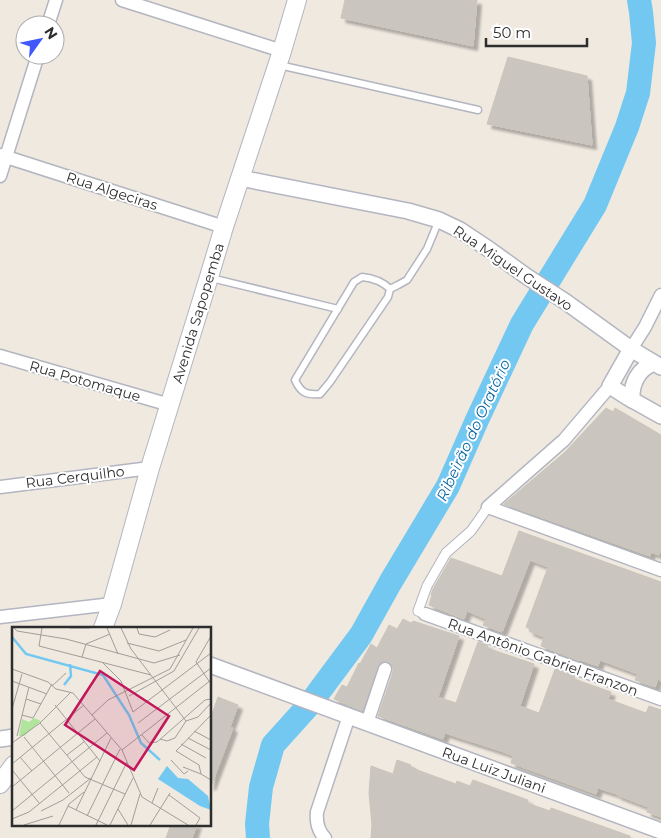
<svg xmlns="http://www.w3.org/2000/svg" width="661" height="838" font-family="Montserrat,sans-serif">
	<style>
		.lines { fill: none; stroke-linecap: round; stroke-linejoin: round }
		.river { stroke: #73c8f1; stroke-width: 24 }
		.building { fill: #cac6bf; stroke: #cac5b9; filter: url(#shadow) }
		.service-casing { stroke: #b3b5c1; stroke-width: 9 }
		.pedestrian-casing { stroke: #b3b5c1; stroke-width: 11 }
		.minor-casing { stroke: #b3b5c1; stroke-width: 15 }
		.tertiary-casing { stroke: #b3b5c1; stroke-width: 18 }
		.secondary-casing { stroke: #b3b5c1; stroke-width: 20 }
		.service { stroke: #fff; stroke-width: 6 }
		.pedestrian { stroke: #fff; stroke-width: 9 }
		.minor { stroke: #fff; stroke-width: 12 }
		.tertiary { stroke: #fff; stroke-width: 15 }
		.secondary { stroke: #fff; stroke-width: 18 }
		.labels { text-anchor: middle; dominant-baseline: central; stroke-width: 4; stroke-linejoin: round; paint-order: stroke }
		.street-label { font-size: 14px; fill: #2d2d2d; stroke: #fff }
		.water-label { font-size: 15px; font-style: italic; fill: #0c66a3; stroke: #fff }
		.inset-river { fill: none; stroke: #73c8f1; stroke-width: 2.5 }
		.inset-road { fill: none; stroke: #a19e98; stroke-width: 1 }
		.view { fill: #c2185b; fill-opacity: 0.15; stroke: #c2185b; stroke-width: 2.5 }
		.inset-edge { fill: none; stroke: #2d2d2d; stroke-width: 2.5 }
	</style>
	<defs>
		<filter id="shadow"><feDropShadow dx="4.5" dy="4.5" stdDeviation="1" flood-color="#0004"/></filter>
	</defs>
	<rect width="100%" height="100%" fill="#efe9e0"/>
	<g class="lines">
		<polyline class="river" points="258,838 257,824 261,787 273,745 309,705 361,635 390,583 448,486 477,420 522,324 595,205 627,127 638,93 644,43 641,12 639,0"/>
	</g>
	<g class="building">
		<polygon points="345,0 477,0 473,46 341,18"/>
		<polygon points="508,57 587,76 592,145 487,124"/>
		<polygon points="606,408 613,412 615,408 661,435 661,548 659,555 651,552 650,556 504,504 565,452"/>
		<polygon points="519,531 661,582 661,681 658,679 655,687 635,680 638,674 600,660 598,666 580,660 580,661 541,646 544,637 529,631 530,629 526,627 548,567 530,560 502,632 483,625 486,619 467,611 464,619 429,605 432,595 431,595 433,589 451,558 502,576"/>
		<polygon points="403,619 411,623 413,621 459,636 438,697 456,703 478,642 488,645 487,648 534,664 520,706 539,713 555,669 575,677 574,679 611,692 608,699 646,713 649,706 661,710 661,817 647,812 648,807 617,795 617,794 598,788 596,794 511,763 513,756 504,752 445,733 443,739 378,716 393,672 393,667 388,662 383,661 378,666 362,711 334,699 342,685 347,687 359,663 360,664 371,644 377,648 389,625 397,629"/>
		<polygon points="218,697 238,705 230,727 233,728 211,786 210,786 210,720"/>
		<polygon points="397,760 411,765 410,766 420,771 456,784 457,781 470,786 473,780 528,800 527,803 550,811 551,808 630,836 630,838 371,838 372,825 369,793 371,766 393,774"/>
		<polygon points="171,824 197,824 192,838 166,838"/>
	</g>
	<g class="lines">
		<defs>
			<g id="service">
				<polyline points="279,65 478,110"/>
				<path d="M362,277C373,278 382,281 390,289L388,297L330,382L320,394C306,395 301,393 295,380L354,282Z"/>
				<polyline points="211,278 338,309"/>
				<polyline points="390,289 398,285 407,280 427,249 439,220"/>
			</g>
			<polyline id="pedestrian" points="425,614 418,611 427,586 446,553 471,531 488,507"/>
			<g id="minor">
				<polyline points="122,0 282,51"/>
				<polyline points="48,25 56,0"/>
				<polyline points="0,155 224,227"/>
				<polyline points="0,176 38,55"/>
				<polyline points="631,349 645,327 661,295"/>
				<polyline points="0,356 170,405"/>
				<polyline points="610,386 564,440 488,507 661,570"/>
				<polyline points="0,487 150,468"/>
				<polyline points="425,614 661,699"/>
				<polyline points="0,617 112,604"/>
				<polyline points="367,723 385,669"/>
				<path d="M325,838C318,831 316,822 317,812L349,716"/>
			</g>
			<g id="tertiary">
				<polyline points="240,178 408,211 439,220 460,230 490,250 526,276 566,302 631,349 661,367"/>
				<polyline points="631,349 610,386 627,397 661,416"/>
				<path d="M632,400C631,384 638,369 654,363"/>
				<polyline points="210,665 661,831"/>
				<polyline points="0,739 14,737"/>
			</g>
			<g id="secondary">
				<polyline points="103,628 112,604 150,468 209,277 224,227 282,51 297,0"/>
				<polyline points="0,784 14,765"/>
			</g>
		</defs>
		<use href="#service" class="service-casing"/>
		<use href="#pedestrian" class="pedestrian-casing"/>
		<use href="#minor" class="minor-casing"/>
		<use href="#tertiary" class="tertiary-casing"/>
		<use href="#secondary" class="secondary-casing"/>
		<use href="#service" class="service"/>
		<use href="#pedestrian" class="pedestrian"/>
		<use href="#minor" class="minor"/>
		<use href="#tertiary" class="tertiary"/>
		<use href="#secondary" class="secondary"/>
	</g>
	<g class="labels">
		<g class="street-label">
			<text transform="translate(112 191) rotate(18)">Rua Algeciras</text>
			<text transform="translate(513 268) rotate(34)">Rua Miguel Gustavo</text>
			<text transform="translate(198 313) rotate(-73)">Avenida Sapopemba</text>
			<text transform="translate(85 381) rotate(16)">Rua Potomaque</text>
			<text transform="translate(75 477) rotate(-7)">Rua Cerquilho</text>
			<text transform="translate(543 657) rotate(20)">Rua Antônio Gabriel Franzon</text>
			<text transform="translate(494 770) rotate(20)">Rua Luiz Juliani</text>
		</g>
		<g class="water-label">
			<text transform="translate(473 430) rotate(-65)">Ribeirão do Oratório</text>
		</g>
	</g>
	<g transform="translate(12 627)">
		<rect width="199" height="199" fill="#efe9e0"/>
		<path d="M22,91L29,94L12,109H7L10,92L17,95Z" fill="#b1e59c"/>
		<path d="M155,139L166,151L176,152L196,169L199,183L188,179L146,152Z" fill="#73c8f1"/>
		<path class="inset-river" d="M0,10L14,27L91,48L117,88L129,116L148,133M52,58L59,49L58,37"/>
		<path class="inset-road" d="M2,1L5,4L54,12L142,36L168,28M30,1L27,19L139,48M58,1H78M95,1L106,27M109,1L119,22L174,94M125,1L127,7L143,10L158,3M199,9L184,35L199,57M115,16L147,24L174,13M70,30L74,17L98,7M91,36L109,54L121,85L199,26M0,42L36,55L44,62L61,66L110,123L130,170L176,198M0,54L35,67M40,59L54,46M117,69L162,44L187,1M14,72L29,77M43,78L88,134M0,82L10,47M10,88L21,91L40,57M80,88L96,73L158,42L181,1M199,88L164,124L187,138L189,147L199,153M174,94L186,90L199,76M28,96L73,150L113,167M126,96L199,41M182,104L199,113M130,108L137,116L145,115L193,73L199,72M5,109L17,60M12,110L57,166M176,111L199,123M148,112L155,114L163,111L174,94M0,116L28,96L59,65M169,117L194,131M110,123L199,53M55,128L73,114M8,130L20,144M159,133L172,147L176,144M0,137L72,78M171,140L189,147M0,143L28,177M0,160L83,92M157,168L188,191L184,198M140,176L146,161M56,179L95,198M106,182L116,198M64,183L99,111M0,184L95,106M29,184L51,173L79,151M75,189L108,122M0,192L17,185L85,130M12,198L41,189M47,198L57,177L72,165M84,198L115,135M98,198L121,151M119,198L128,167M138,198L158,166"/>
		<path class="view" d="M88,44L157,89L122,143L53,98Z"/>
		<rect width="199" height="199" class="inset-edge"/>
	</g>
	<g transform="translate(40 40) rotate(57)"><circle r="24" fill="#ffffff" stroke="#ababab"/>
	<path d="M0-4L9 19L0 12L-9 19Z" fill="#3f57fc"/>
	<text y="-8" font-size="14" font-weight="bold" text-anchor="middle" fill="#2d2d2d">N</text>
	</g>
	<path d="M486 38v8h101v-8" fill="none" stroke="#2d2d2d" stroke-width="2.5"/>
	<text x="493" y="38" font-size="15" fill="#2d2d2d" stroke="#ffffff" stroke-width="4" paint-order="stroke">50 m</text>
</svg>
